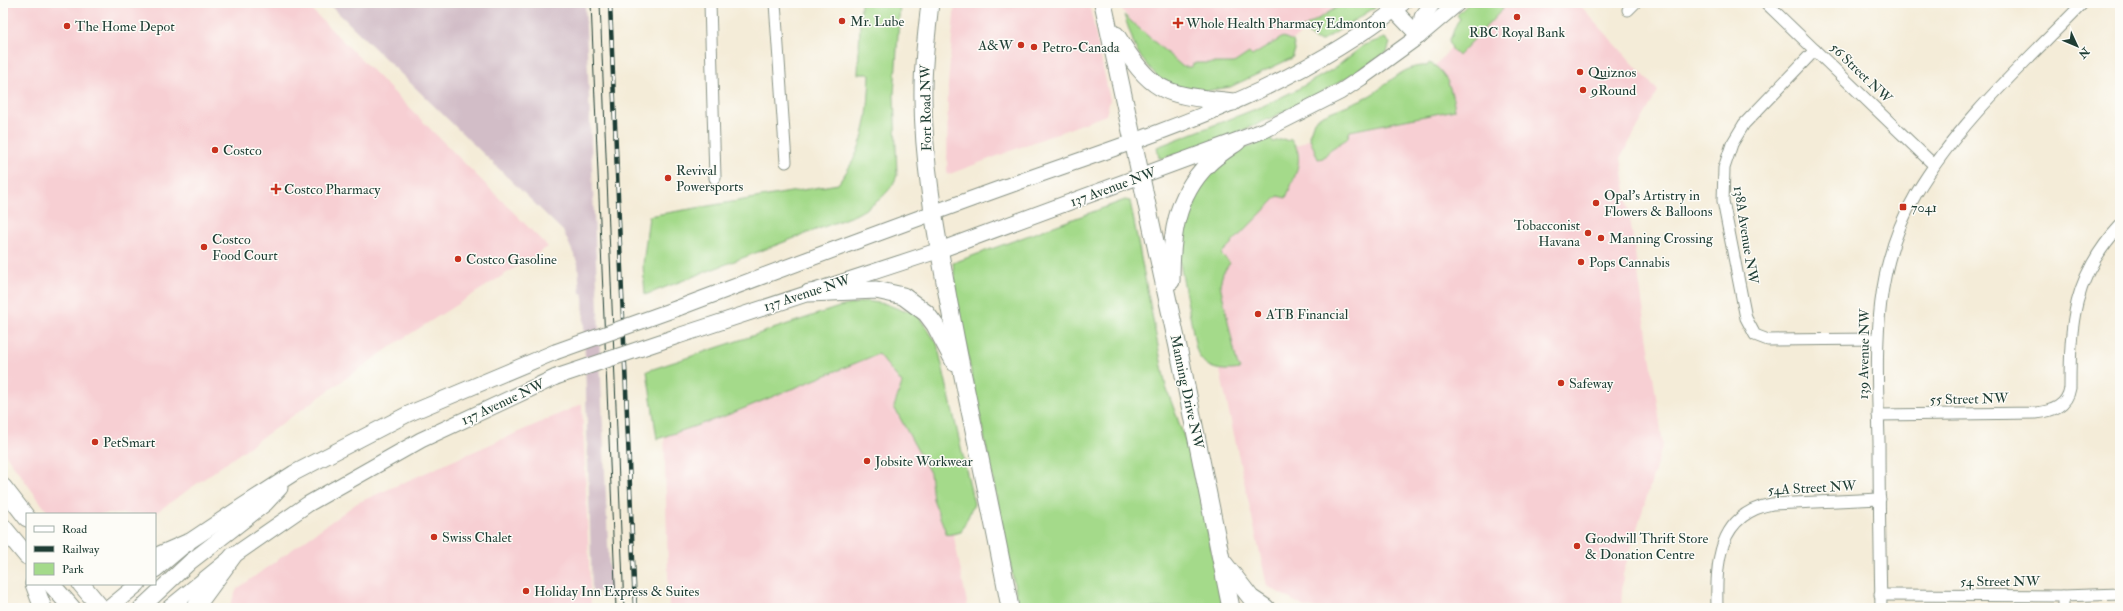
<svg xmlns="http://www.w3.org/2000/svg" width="2123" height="611" font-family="'IM FELL Double Pica',serif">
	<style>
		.built { fill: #f7cfd3 }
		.industrial { fill: #d2bdc7 }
		.green { fill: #a4da8a; stroke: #628c5f }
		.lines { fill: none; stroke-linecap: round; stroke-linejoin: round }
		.street-casing { stroke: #8a9486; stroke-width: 13 }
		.secondary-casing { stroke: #8a9486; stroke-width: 17 }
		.primary-casing { stroke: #8a9486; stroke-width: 19 }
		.street { stroke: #fff; stroke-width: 11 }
		.secondary { stroke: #fff; stroke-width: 15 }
		.primary { stroke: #fff; stroke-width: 17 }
		.tram { stroke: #1f3d34; stroke-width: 1 }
		.rail-casing { stroke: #1f3d34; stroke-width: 4.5 }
		.rail { stroke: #fdfcf7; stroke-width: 3; stroke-dasharray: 9; stroke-linecap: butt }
		.secondary-bridge-casing { stroke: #8a9486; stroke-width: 17; stroke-linecap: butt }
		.secondary-bridge { stroke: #fff; stroke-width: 15 }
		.poi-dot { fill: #c8321e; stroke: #fdfcf7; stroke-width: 1.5 }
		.labels { text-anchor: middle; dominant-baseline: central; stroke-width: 3; stroke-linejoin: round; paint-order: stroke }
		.poi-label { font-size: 14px; fill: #1f3d34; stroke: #fdfcf7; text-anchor: start }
		.street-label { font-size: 14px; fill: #1f3d34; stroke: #fdfcf7 }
	</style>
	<rect width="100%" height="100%" fill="#fdfcf7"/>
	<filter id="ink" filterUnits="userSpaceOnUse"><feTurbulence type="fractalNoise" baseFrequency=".025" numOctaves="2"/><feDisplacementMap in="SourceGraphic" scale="8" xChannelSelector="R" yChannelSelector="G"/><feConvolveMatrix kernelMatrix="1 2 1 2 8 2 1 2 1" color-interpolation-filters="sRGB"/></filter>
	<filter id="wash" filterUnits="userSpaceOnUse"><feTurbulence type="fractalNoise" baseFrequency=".012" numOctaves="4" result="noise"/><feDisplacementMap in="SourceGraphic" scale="16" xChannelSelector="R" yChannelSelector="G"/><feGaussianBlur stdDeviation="0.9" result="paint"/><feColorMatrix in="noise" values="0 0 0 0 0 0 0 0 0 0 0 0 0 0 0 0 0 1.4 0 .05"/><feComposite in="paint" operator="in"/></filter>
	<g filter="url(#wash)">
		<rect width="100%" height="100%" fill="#f4ecd8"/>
		<g class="built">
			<polygon points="3,3 305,3 548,247 396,343 154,514 49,514 3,451"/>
			<polygon points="955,3 1089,3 1110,100 1106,115 947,175 948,84"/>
			<polygon points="1122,3 1347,3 1278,50 1208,74 1182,68 1149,46 1123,11"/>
			<polygon points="1495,3 1578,3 1658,91 1621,157 1663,444 1623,574 1621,608 1306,608 1267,586 1195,257 1288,150 1422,82 1453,45"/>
			<polygon points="845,326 918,354 968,608 669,608 663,390"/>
			<polygon points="582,404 591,608 229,608 237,589 357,503"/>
		</g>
		<polygon class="industrial" points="328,3 585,3 610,591 592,592 583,294 580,293 578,264 566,237 563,231"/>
		<g class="green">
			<path d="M861,3H900L894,95L897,175C891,194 872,206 855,215L645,295L643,265L649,216L838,184C866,146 868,120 870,74H858Z"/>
			<path d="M1344,3H1382L1322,41C1312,40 1309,36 1303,28Z"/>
			<path d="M1469,3H1504L1502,10L1458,56L1452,49L1449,40C1454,35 1453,26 1460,19L1457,15Z"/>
			<polygon points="1124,15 1183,67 1192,67 1193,63 1234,63 1249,53 1252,56 1283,37 1293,41 1295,50 1292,58 1230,87 1206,91 1164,84 1142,59 1135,47"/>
			<path d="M1385,38L1390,43L1387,52C1317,99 1244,135 1164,158H1159L1157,147L1261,107L1298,89L1335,68L1364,45Z"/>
			<path d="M1429,63C1448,70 1452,93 1455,110L1350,131L1347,139L1331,149L1323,158L1318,159L1309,136L1314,121L1321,116C1336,109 1352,104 1367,97C1387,87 1402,64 1427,66Z"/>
			<path d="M1270,137L1273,142L1283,139L1288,141L1290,139C1308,156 1293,179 1286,198L1278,196L1221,254L1230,263L1223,273L1220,284L1237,363L1240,369C1221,372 1202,370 1196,348L1179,258L1180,234L1194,194L1203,180L1222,162L1237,152Z"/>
			<polygon points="1125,200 1130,201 1166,387 1195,467 1223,608 1019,608 957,303 953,263"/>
			<polygon points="866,301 886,304 904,311 914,310 937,343 974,504 961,532 947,535 933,499 930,473 894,407 902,383 878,354 725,416 657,439 647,371 839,307"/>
		</g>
	</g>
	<g filter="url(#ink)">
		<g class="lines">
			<defs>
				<g id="street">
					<polyline points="710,3 715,178"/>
					<polyline points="775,3 786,162"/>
					<polyline points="1766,3 1934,165"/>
					<polyline points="1628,10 1635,3"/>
					<polyline points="1815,50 1744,124 1732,144 1724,168 1723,201 1746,318 1755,335 1768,340 1877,339"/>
					<path d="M1878,415L2036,413C2053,411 2067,406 2070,388C2070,322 2073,277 2120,226"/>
					<polyline points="1880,595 2063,596 2120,594"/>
					<path d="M1717,608C1716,564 1717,514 1772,504L1880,499"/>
					<path d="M1881,608C1880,553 1879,497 1879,442C1877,355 1870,273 1916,194C1959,121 2025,63 2083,3"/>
					<polyline points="2063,608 2063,596"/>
				</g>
				<g id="secondary">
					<polyline points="1394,10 1419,36"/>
					<polyline points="1419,36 1422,17 1433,3"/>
					<path d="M678,308C790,266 901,224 1013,184C1147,136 1290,94 1403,3"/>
					<polyline points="678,336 940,250 1265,130 1340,92 1361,78 1419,36 1458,3"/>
					<polyline points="155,570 187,543 244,505 294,473 408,414 555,352"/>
					<polyline points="109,608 138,584"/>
					<polyline points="141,608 190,562 266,503 280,488"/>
					<polyline points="169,608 233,556 308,504 421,440 556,377"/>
				</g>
				<g id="primary">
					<path d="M930,3C927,31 923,60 923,89C922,161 937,238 950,309C968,409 992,508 1010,608"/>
					<polyline points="1103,3 1181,361 1231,608"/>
					<path d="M1116,35C1154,96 1164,94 1233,102"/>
					<path d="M1171,281C1171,237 1175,197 1208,164C1216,156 1227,149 1237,142"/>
					<polyline points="809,293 876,290 903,296 926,313 935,325 955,363"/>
					<polyline points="3,487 27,518"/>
					<polyline points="3,527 27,556"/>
					<polyline points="155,557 187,543"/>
					<polyline points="1223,562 1251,598 1266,608"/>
					<polyline points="34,584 43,608"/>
					<polyline points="51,584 72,608"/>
					<polyline points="81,584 101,608"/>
					<polyline points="195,608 233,556"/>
				</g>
			</defs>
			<use href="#street" class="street-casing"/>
			<use href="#secondary" class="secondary-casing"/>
			<use href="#primary" class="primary-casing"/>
			<use href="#street" class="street"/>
			<use href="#secondary" class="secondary"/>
			<use href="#primary" class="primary"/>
			<g class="tram">
				<polyline points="591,3 616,608"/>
				<polyline points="600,3 624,608"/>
			</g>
			<defs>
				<polyline id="rail" points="610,3 635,608"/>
			</defs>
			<use href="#rail" class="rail-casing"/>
			<use href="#rail" class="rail"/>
			<defs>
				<g id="secondary-bridge">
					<polyline points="555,352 678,308"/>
					<polyline points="556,377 678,336"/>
				</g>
			</defs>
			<use href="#secondary-bridge" class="secondary-bridge-casing"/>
			<use href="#secondary-bridge" class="secondary-bridge"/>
		</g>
	</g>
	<g class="poi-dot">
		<circle cx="1517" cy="17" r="4"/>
		<circle cx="842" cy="21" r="4"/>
		<path d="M1176 17h4v4h4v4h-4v4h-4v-4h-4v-4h4z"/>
		<circle cx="67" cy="26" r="4"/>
		<circle cx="1021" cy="45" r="4"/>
		<circle cx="1034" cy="47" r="4"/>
		<circle cx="1580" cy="72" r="4"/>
		<circle cx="1583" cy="90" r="4"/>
		<circle cx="215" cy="150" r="4"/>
		<circle cx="668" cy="178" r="4"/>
		<path d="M274 183h4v4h4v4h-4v4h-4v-4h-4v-4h4z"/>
		<circle cx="1596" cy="203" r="4"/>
		<rect x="1899" y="203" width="8" height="8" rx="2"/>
		<circle cx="1588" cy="233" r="4"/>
		<circle cx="1601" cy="238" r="4"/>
		<circle cx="204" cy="247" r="4"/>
		<circle cx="458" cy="259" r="4"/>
		<circle cx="1581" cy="262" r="4"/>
		<circle cx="1258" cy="314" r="4"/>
		<circle cx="1561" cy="383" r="4"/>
		<circle cx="95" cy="442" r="4"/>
		<circle cx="867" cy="461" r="4"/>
		<circle cx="434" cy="537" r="4"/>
		<circle cx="1577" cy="546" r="4"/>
		<circle cx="526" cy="591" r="4"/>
	</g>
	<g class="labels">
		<g class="poi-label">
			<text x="850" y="21">Mr. Lube</text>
			<text x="1186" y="23">Whole Health Pharmacy Edmonton</text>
			<text x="75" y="26">The Home Depot</text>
			<text x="1517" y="32" text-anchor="middle">RBC Royal Bank</text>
			<text x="1013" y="45" text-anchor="end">A&amp;W</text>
			<text x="1042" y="47">Petro-Canada</text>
			<text x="1588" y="72">Quiznos</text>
			<text x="1591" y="90">9Round</text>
			<text x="223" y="150">Costco</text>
			<text x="676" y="170">Revival<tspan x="676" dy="16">Powersports</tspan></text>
			<text x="284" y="189">Costco Pharmacy</text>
			<text x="1604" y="195">Opal's Artistry in<tspan x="1604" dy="16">Flowers &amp; Balloons</tspan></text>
			<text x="1911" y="207">7041</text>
			<text x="1580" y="225" text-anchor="end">Tobacconist<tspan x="1580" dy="16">Havana</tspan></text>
			<text x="1609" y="238">Manning Crossing</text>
			<text x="212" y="239">Costco<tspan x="212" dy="16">Food Court</tspan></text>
			<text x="466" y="259">Costco Gasoline</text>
			<text x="1589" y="262">Pops Cannabis</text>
			<text x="1266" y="314">ATB Financial</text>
			<text x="1569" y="383">Safeway</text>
			<text x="103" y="442">PetSmart</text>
			<text x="875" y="461">Jobsite Workwear</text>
			<text x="442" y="537">Swiss Chalet</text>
			<text x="1585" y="538">Goodwill Thrift Store<tspan x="1585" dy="16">&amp; Donation Centre</tspan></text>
			<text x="534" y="591">Holiday Inn Express &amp; Suites</text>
		</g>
		<g class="street-label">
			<text transform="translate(1861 73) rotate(44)">56 Street NW</text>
			<text transform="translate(926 108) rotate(-91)">Fort Road NW</text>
			<text transform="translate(1113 187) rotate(-20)">137 Avenue NW</text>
			<text transform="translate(1746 235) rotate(81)">138A Avenue NW</text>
			<text transform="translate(807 293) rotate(-18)">137 Avenue NW</text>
			<text transform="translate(1864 354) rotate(-89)">139 Avenue NW</text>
			<text transform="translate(1187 392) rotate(78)">Manning Drive NW</text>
			<text transform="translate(1969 399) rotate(-1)">55 Street NW</text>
			<text transform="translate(503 402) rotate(-25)">137 Avenue NW</text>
			<text transform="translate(1812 488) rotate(-3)">54A Street NW</text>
			<text x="2000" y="581">54 Street NW</text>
		</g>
	</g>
	<rect width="2123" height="611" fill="none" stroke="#fdfcf7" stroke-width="16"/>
	<rect x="26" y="513" width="130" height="72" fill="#fdfcf7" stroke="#a4b0a9"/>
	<rect x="34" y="526" width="20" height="6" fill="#ffffff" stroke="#a4b0a9"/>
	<text x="62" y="533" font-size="12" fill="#1f3d34">Road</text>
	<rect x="34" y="546" width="20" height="6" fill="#1f3d34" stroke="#a4b0a9"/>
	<text x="62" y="553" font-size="12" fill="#1f3d34">Railway</text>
	<rect x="34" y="563" width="20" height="12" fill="#a4da8a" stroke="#a4b0a9"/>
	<text x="62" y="573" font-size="12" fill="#1f3d34">Park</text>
	<g transform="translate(2077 46) rotate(134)" stroke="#fdfcf7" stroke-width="3" paint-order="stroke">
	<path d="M0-3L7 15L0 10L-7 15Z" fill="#1f3d34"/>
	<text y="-6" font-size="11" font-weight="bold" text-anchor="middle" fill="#1f3d34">N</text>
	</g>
</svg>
